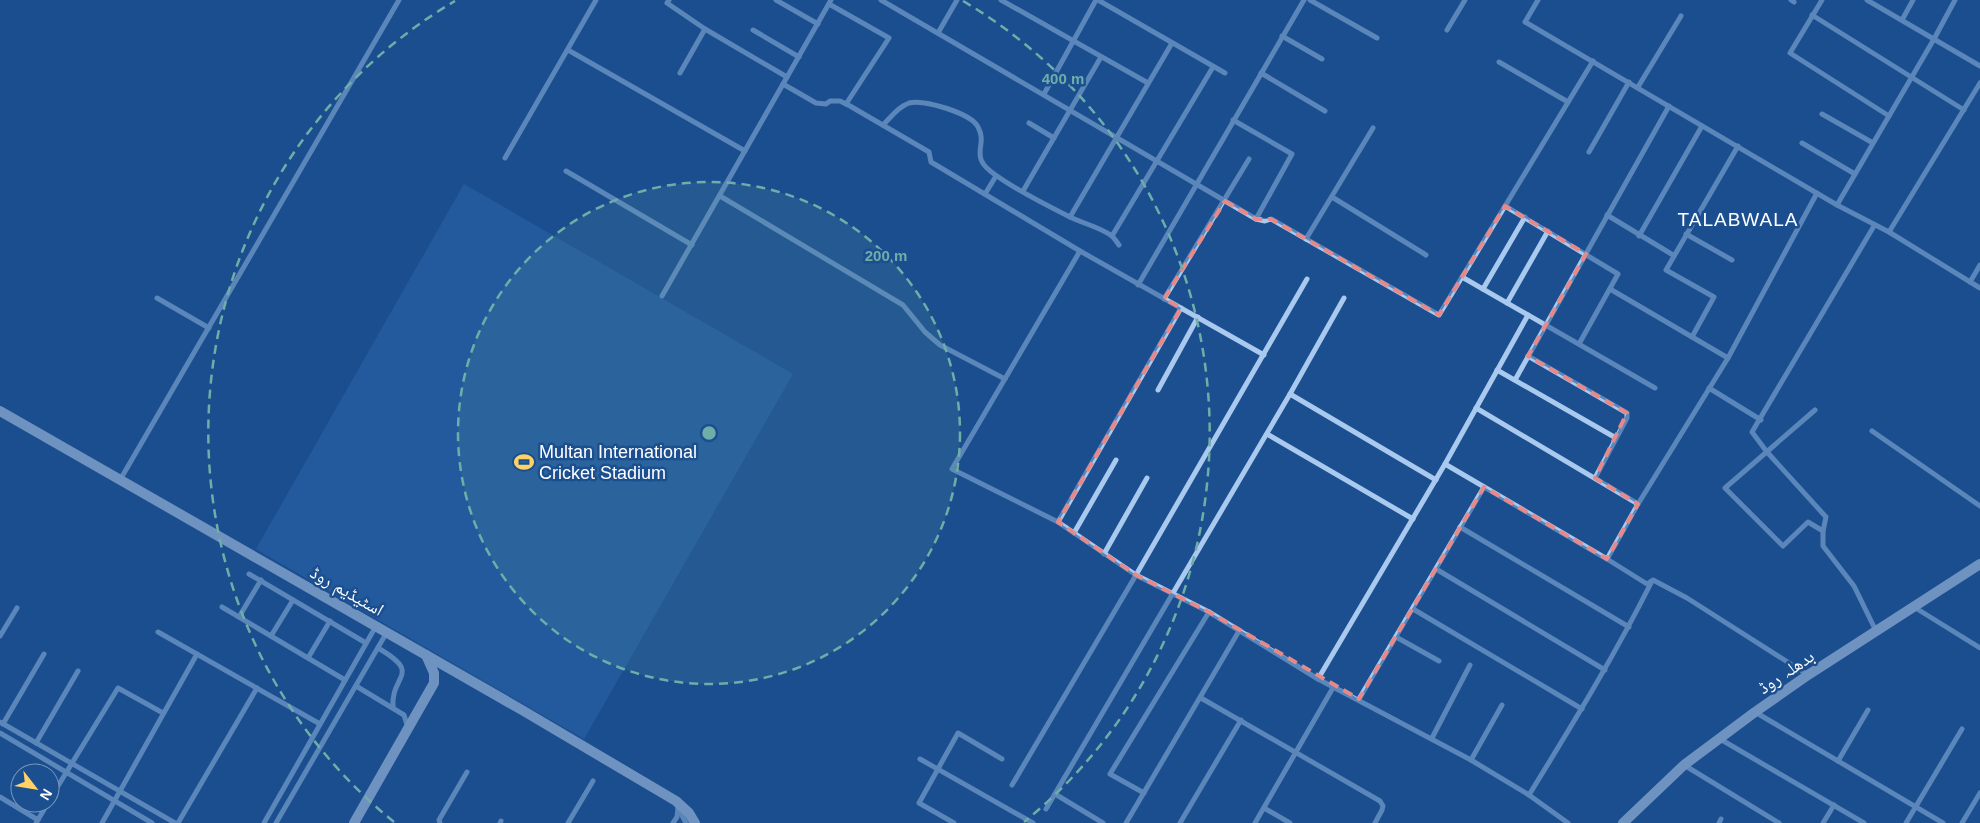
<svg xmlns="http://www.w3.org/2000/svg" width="1980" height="823" font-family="Helvetica,'Noto Naskh Arabic',sans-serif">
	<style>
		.green { fill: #2e69ad }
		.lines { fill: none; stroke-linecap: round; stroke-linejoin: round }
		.street { stroke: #a9c9ee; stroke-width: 5 }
		.secondary { stroke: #d6e6fa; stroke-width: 10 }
		.marked { fill: none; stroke: #e88989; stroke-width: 4; stroke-dasharray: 10 6; stroke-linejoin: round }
		.ring { fill: none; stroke: #6fada8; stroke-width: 2.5; stroke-dasharray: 9 6 }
		.labels { text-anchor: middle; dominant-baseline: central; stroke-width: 5; stroke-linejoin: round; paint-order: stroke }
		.poi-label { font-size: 18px; fill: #fff; stroke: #1b4f8f; text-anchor: start }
		.street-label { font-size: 18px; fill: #fff; stroke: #1b4f8f }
		.neighbourhood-label { font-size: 19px; letter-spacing: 1px; fill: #fff; stroke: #1b4f8f }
		.centre { fill: #6fada8; stroke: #1b4f8f; stroke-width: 2.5 }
		.ring-label { font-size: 15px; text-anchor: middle; font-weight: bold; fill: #6fada8; stroke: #1b4f8f; stroke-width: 5; stroke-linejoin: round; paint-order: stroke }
	</style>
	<rect width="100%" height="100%" fill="#1b4f8f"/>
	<polygon class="green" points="464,184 793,374 584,739 256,549"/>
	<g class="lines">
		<g class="street">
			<polyline points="669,0 667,3 705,29 787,77"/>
			<polyline points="776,0 818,24"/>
			<polyline points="881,0 1256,219 1265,221 1271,219 1439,315 1593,61"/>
			<polyline points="1001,0 1148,83"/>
			<polyline points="1098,0 1225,73"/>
			<polyline points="1310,0 1377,38"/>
			<polyline points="1538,0 1525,22 1837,205 1889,232 1980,288"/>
			<polyline points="1791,0 1794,2"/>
			<polyline points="1822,0 1790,53 1889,116"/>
			<polyline points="1867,0 1980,66"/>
			<polyline points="829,4 889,38 846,104"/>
			<polyline points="1812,15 1964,110"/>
			<polyline points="1902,20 1913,0"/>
			<polyline points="753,30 799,57"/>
			<polyline points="1447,30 1465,0"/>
			<polyline points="938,33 957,0"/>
			<polyline points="1282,36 1322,59"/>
			<polyline points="568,50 745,151"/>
			<polyline points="1499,62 1568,102"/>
			<polyline points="680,73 705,29"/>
			<polyline points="1261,73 1325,111"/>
			<polyline points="783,84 816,103 826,104 830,101 840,101 850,106 929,152 931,162 1080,251 1264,355"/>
			<polyline points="1638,87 1681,16"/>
			<polyline points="1044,94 1096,0"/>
			<polyline points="1822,114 1873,143"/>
			<polyline points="1233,120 1292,154 1256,219"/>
			<polyline points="1029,123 1054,138"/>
			<path d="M883,125C891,117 898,107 909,103C923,99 971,113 978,127C989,147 966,156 997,176C1018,191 1046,205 1070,217C1082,223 1102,228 1112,236C1114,238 1117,242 1119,245"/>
			<polyline points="1802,143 1855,174"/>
			<polyline points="1589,152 1629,82"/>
			<polyline points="505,158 596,0"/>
			<polyline points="566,171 692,245"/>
			<polyline points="1023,191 1101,57"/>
			<polyline points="985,194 996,176"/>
			<polyline points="720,196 903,305 925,332 940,345 1005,379"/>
			<polyline points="1332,197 1426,255"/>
			<polyline points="1837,205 1934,39 1955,0"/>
			<polyline points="1505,206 1618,274 1579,344"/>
			<polyline points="1607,215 1673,255"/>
			<polyline points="1070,217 1172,43"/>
			<polyline points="1874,226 1752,432 1767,452 1826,517 1823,531 1823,546 1854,586 1876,631"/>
			<polyline points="1889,232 1980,83"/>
			<polyline points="1686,234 1732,260"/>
			<polyline points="1112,236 1213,67"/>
			<polyline points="1639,236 1702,126"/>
			<polyline points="1306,239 1373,128"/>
			<polyline points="1080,251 952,469 1058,522 1136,575 1209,612 1318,679 1471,760 1529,795 1568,823"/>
			<polyline points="1462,277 1655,388"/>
			<polyline points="1970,282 1980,265"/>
			<polyline points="1138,285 1304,0"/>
			<polyline points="1483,289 1525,217"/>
			<polyline points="1610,289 1728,358"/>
			<polyline points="662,296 831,0"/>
			<polyline points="157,298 209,328"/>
			<polyline points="1164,299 1249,159"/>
			<polyline points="1507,303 1548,231"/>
			<polyline points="1692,337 1714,297 1666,270 1738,146"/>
			<polyline points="1528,356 1627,413 1627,418 1595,478"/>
			<polyline points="1497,370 1616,438"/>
			<polyline points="1515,380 1669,106"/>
			<polyline points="1709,388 1761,420"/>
			<polyline points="1158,390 1198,317"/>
			<polyline points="1290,394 1436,480"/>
			<polyline points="1476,408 1638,504"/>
			<polyline points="1815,410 1725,488 1783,546 1808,522 1823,531"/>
			<polyline points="1872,431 1980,506"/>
			<polyline points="1267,434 1413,519"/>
			<polyline points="1445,464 1607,559 1647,584 1653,580 1687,598 1808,675"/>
			<polyline points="120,480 399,0"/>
			<polyline points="1058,522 1181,308"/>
			<polyline points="1460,527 1629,627"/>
			<polyline points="1074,533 1116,460"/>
			<polyline points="1104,554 1147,478"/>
			<polyline points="1607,559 1638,504 1728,358 1817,193"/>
			<polyline points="1436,569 1605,670"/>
			<polyline points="249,574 366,643"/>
			<polyline points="222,607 345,680"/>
			<polyline points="1914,607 1980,648"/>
			<polyline points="1413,609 1582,709"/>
			<polyline points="239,617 261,580"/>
			<polyline points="158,632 320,724"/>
			<polyline points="0,636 17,608"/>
			<polyline points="271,636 293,600"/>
			<polyline points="1396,637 1439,661"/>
			<path d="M378,648C424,675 390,674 393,708"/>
			<polyline points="308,658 330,621"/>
			<polyline points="1318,679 1445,464 1528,315"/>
			<polyline points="356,686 404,715 408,728"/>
			<polyline points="1201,698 1380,801 1383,806 1382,810 1375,823"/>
			<polyline points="1359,699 1484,487"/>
			<polyline points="1755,712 1943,823"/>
			<polyline points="0,722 175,823"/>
			<polyline points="3,724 44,654"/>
			<polyline points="0,733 152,823"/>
			<polyline points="1432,738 1470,665"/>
			<polyline points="1720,739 1864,823"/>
			<polyline points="36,743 78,671"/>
			<polyline points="920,759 1033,823"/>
			<polyline points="1471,760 1502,705"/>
			<polyline points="1838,761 1868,710"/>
			<polyline points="1684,765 1779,823"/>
			<polyline points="1012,785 1136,575 1307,279"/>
			<polyline points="1144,793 1110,774 1209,612"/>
			<polyline points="1055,794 1103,823"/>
			<path d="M1529,795C1572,725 1615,655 1652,581"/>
			<polyline points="0,797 38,820"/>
			<polyline points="50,799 118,688 163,713"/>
			<polyline points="678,808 686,823"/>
			<polyline points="1264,808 1290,823"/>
			<polyline points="1046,809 1290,394 1344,298"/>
			<polyline points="36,823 48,803"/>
			<polyline points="102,823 197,654"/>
			<polyline points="178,823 257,688"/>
			<polyline points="264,823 376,626"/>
			<polyline points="276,823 387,632"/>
			<polyline points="440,823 439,820 467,772"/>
			<polyline points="500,823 501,821"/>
			<polyline points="568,823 593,781"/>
			<polyline points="673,823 677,817 678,808"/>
			<polyline points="954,823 919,803 958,733 1002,759"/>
			<polyline points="1126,823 1239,631"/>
			<polyline points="1180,823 1241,720"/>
			<polyline points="1255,823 1334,686"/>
			<polyline points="1719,823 1721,819"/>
			<polyline points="1823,823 1834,805"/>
			<polyline points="1906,823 1962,729"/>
			<polyline points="1962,823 1980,793"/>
		</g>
		<g class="secondary">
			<polyline points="0,411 522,710 676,801 689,813 695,823"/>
			<polyline points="354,823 434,683 434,673 426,655"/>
			<polyline points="1623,823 1684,765 1755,712 1808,675 1980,564"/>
		</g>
	</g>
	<path d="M0 0H1980V823H0ZM1225,201L1256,219H1271L1439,315L1505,206L1586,254L1528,356L1627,413L1595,478L1638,504L1607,559L1484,487L1359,699L1209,612L1136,575L1058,522L1181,308L1164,299Z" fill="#1b4f8f" fill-opacity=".55" fill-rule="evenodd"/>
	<path class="marked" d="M1225,201L1256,219H1271L1439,315L1505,206L1586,254L1528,356L1627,413L1595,478L1638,504L1607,559L1484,487L1359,699L1209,612L1136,575L1058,522L1181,308L1164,299Z"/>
	<circle cx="709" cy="433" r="251" fill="#6fada8" fill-opacity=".12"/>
	<g class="ring">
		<circle cx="709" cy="433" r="251"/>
		<path d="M394 822A501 501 0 0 1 455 1M963 1A501 501 0 0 1 1024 822"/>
	</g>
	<defs>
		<symbol id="stadium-bare" viewBox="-9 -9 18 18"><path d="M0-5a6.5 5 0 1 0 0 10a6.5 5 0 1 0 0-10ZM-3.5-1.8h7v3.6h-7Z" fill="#ffd166" stroke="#1b4f8f" stroke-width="2.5" paint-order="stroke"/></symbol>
	</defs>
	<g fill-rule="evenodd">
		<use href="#stadium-bare" x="510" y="448" width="28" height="28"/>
	</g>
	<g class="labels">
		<g class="poi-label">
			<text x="539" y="452">Multan International<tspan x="539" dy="21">Cricket Stadium</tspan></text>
		</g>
		<g class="street-label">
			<text transform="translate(347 591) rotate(30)">اسٹیڈیم روڈ</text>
			<text transform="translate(1786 672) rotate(-34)">بدھلہ روڈ</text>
		</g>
		<g class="neighbourhood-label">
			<text x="1738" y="219">TALABWALA</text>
		</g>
	</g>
	<circle cx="709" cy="433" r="8" class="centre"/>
	<g class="ring-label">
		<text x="1063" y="84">400 m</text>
		<text x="886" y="261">200 m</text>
	</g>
	<g transform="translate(35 788) rotate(121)"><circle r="24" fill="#1b4f8f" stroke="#7695bc"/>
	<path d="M0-4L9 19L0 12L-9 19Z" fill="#ffd166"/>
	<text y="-8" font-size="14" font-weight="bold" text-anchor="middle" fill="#ffffff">N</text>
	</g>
</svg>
